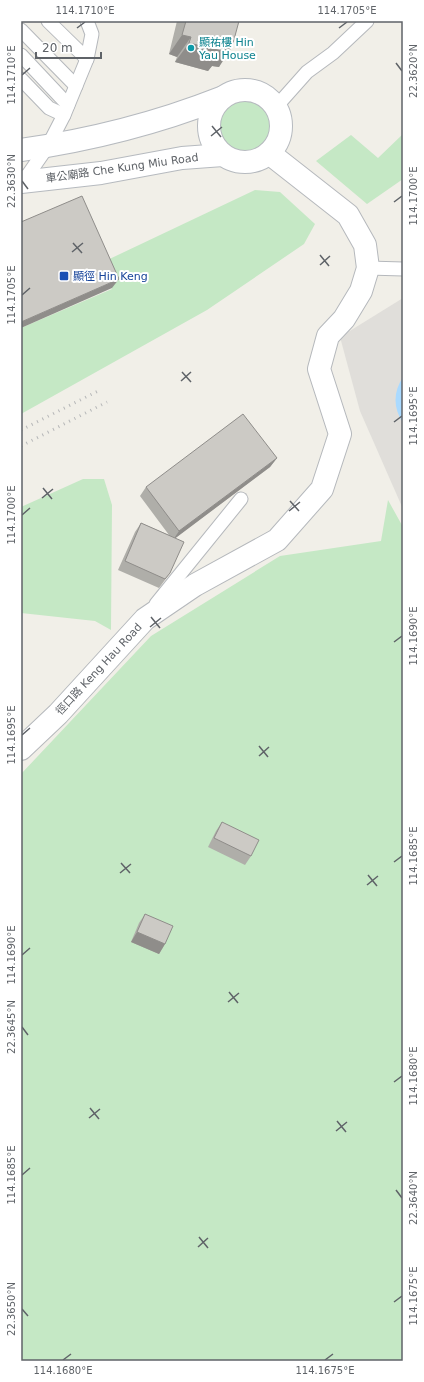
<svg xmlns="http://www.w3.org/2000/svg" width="424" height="1382" font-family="'DejaVu Sans','Noto Sans TC',sans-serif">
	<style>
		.industrial { fill: #e0deda }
		.green { fill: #c5e8c5 }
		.water { fill: #aadaff }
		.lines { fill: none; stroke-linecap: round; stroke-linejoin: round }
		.lane-casing { stroke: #b5b8bc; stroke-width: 15 }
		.street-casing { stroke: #b5b8bc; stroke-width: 24 }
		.secondary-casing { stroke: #b6babf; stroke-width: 24 }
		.lane { stroke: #fff; stroke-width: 13 }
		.street { stroke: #fff; stroke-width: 22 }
		.secondary { stroke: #fff; stroke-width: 22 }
		.rail { stroke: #b6b7b8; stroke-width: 3; stroke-dasharray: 1 5; stroke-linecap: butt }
		.wall { fill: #afaea9 }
		.shaded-wall { fill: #8f8d8a }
		.building { fill: #cccac5; stroke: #8f8d8a }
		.ticks { fill: none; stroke: #5f6368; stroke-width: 1.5 }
		.culture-dot { fill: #0f9aa8; stroke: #fff; stroke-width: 1.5 }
		.transit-dot { fill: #1a4fb4; stroke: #fff; stroke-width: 1.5 }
		.labels { text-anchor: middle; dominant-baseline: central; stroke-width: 4; stroke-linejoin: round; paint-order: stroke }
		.culture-label { font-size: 11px; fill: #0d838f; stroke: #fff; text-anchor: start }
		.street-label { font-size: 11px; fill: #5f6368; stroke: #fff }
		.transit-label { font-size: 11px; fill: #164399; stroke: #fff; text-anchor: start }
		.neatline { fill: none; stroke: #5f6368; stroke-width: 1.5 }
		.ticks-label { font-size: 10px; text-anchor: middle; fill: #5f6368 }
	</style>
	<rect width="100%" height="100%" fill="#f1efe8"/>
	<polygon class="industrial" points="403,298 403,509 360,411 340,337"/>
	<g class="green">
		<circle cx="245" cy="127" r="32"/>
		<polygon points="403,134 403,179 367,204 316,161 351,135 378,158"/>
		<polygon points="255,190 280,192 315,224 304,244 207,310 21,414 21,328 112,289 101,263"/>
		<polygon points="83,479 104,479 112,505 111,630 95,621 21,613 21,507"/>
		<polygon points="388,500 403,527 403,1361 21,1361 21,774 151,636 280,556 381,541"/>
	</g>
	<path class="water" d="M403,377V423C393,408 393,392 403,377Z"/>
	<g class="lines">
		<defs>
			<g id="lane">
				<polyline points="48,21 87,59"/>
				<polyline points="21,30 76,86"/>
				<polyline points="21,55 68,105"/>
				<polyline points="21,79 49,108 64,115"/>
				<polyline points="275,108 307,72 333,53 367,21"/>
				<polyline points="23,182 48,146 64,115 87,59 92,34 87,21"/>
				<polyline points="368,268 403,269"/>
				<polyline points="156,604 241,499"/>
			</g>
			<polyline id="street" points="21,749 58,714 145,619 195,585 277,540 322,489 340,434 319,369 328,336 344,319 361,291 368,268 365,245 348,215 269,153"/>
			<g id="secondary">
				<circle cx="245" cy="126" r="36"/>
				<path d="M21,150C91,140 155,124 221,98"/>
				<polyline points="21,182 101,173 182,158 223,155"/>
			</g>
		</defs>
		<use href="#lane" class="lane-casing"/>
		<use href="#street" class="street-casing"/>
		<use href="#secondary" class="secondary-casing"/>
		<use href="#lane" class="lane"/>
		<use href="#street" class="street"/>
		<use href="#secondary" class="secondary"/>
		<g class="rail">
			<polyline points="21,430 100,390"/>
			<polyline points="21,446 107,402"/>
		</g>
	</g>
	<g class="wall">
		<polygon points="177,21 239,21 219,67 212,66 208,71 175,62 177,57 169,54"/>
		<polygon points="277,458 270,467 175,538 170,573 159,588 118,570 135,532 141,523 169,535 140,496 146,487"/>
		<polygon points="222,822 251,856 245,865 208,847 216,831"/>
		<polygon points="145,914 165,944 159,954 131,942 139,923"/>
	</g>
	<g class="shaded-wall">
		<polygon points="182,35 191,37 177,57 169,54"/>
		<polygon points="189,43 224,45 232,47 219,67 212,66 208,71 175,62"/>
		<polygon points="119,279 112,288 21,328 21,322"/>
		<polygon points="277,458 270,467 173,540 179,531"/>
		<polygon points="137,932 165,944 159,954 131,942"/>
	</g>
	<g class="building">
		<polygon points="186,21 239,21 232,47 224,45 222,51 189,43 191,37 182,35"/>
		<polygon points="82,196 119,279 21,322 21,222"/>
		<polygon points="243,414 277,458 179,531 146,487"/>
		<polygon points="141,523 184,542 170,573 165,579 125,561"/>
		<polygon points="222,822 259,840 251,856 214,838"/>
		<polygon points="145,914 173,926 165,944 137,932"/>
	</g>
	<path class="ticks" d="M77,28L85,22M339,28L347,22M396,63L402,71M22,75L30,68M212,126L221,137M211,136L222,127M22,181L28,189M394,202L402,196M73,243L82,253M72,252L83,243M320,255L329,266M320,265L330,256M22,295L30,288M182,372L191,382M181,381L191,372M394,422L402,416M43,488L52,499M42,498L53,489M290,501L299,511M289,511L300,502M22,515L30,508M151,617L160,628M150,627L161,618M394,642L402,636M22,735L30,728M259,746L268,757M259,756L269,747M394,862L402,856M121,863L130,873M120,873L131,864M368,875L377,886M367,885L378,876M22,955L30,948M229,992L238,1003M228,1002L239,993M22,1027L28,1035M394,1082L402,1076M90,1108L99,1119M89,1118L100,1109M337,1121L346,1132M336,1131L347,1122M22,1175L30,1168M396,1190L402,1198M199,1237L208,1248M198,1247L208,1238M394,1302L402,1296M22,1309L28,1316M63,1360L71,1354M325,1360L333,1354"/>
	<circle class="culture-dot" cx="191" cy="48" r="4"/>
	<rect class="transit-dot" x="59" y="271" width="10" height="10" rx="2"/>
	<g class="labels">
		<g class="culture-label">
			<text x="199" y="42">顯祐樓 Hin<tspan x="199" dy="13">Yau House</tspan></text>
		</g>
		<g class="street-label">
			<text transform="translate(122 168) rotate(-8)">車公廟路 Che Kung Miu Road</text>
			<text transform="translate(99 669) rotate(-47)">徑口路 Keng Hau Road</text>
		</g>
		<g class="transit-label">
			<text x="73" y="276">顯徑 Hin Keng</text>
		</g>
	</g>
	<rect width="424" height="1382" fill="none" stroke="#ffffff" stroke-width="44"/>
	<path d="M36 52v6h65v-6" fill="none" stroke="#5f6368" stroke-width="2"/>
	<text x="42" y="52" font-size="12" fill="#5f6368" stroke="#ffffff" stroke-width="3" paint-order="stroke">20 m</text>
	<rect x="22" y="22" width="380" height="1338" class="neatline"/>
	<g class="ticks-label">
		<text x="85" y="14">114.1710°E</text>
		<text x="347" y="14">114.1705°E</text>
		<text transform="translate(413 71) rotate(-90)" y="4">22.3620°N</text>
		<text transform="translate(11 75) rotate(-90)" y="4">114.1710°E</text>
		<text transform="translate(11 181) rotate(-90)" y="4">22.3630°N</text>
		<text transform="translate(413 196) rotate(-90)" y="4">114.1700°E</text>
		<text transform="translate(11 295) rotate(-90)" y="4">114.1705°E</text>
		<text transform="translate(413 416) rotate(-90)" y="4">114.1695°E</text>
		<text transform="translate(11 515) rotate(-90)" y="4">114.1700°E</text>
		<text transform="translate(413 636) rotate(-90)" y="4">114.1690°E</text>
		<text transform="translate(11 735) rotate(-90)" y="4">114.1695°E</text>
		<text transform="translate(413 856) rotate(-90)" y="4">114.1685°E</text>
		<text transform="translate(11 955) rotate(-90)" y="4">114.1690°E</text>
		<text transform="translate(11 1027) rotate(-90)" y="4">22.3645°N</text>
		<text transform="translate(413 1076) rotate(-90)" y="4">114.1680°E</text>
		<text transform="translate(11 1175) rotate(-90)" y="4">114.1685°E</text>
		<text transform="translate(413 1198) rotate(-90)" y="4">22.3640°N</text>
		<text transform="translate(413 1296) rotate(-90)" y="4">114.1675°E</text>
		<text transform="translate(11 1309) rotate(-90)" y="4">22.3650°N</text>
		<text x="63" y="1374">114.1680°E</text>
		<text x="325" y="1374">114.1675°E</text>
	</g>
</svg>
